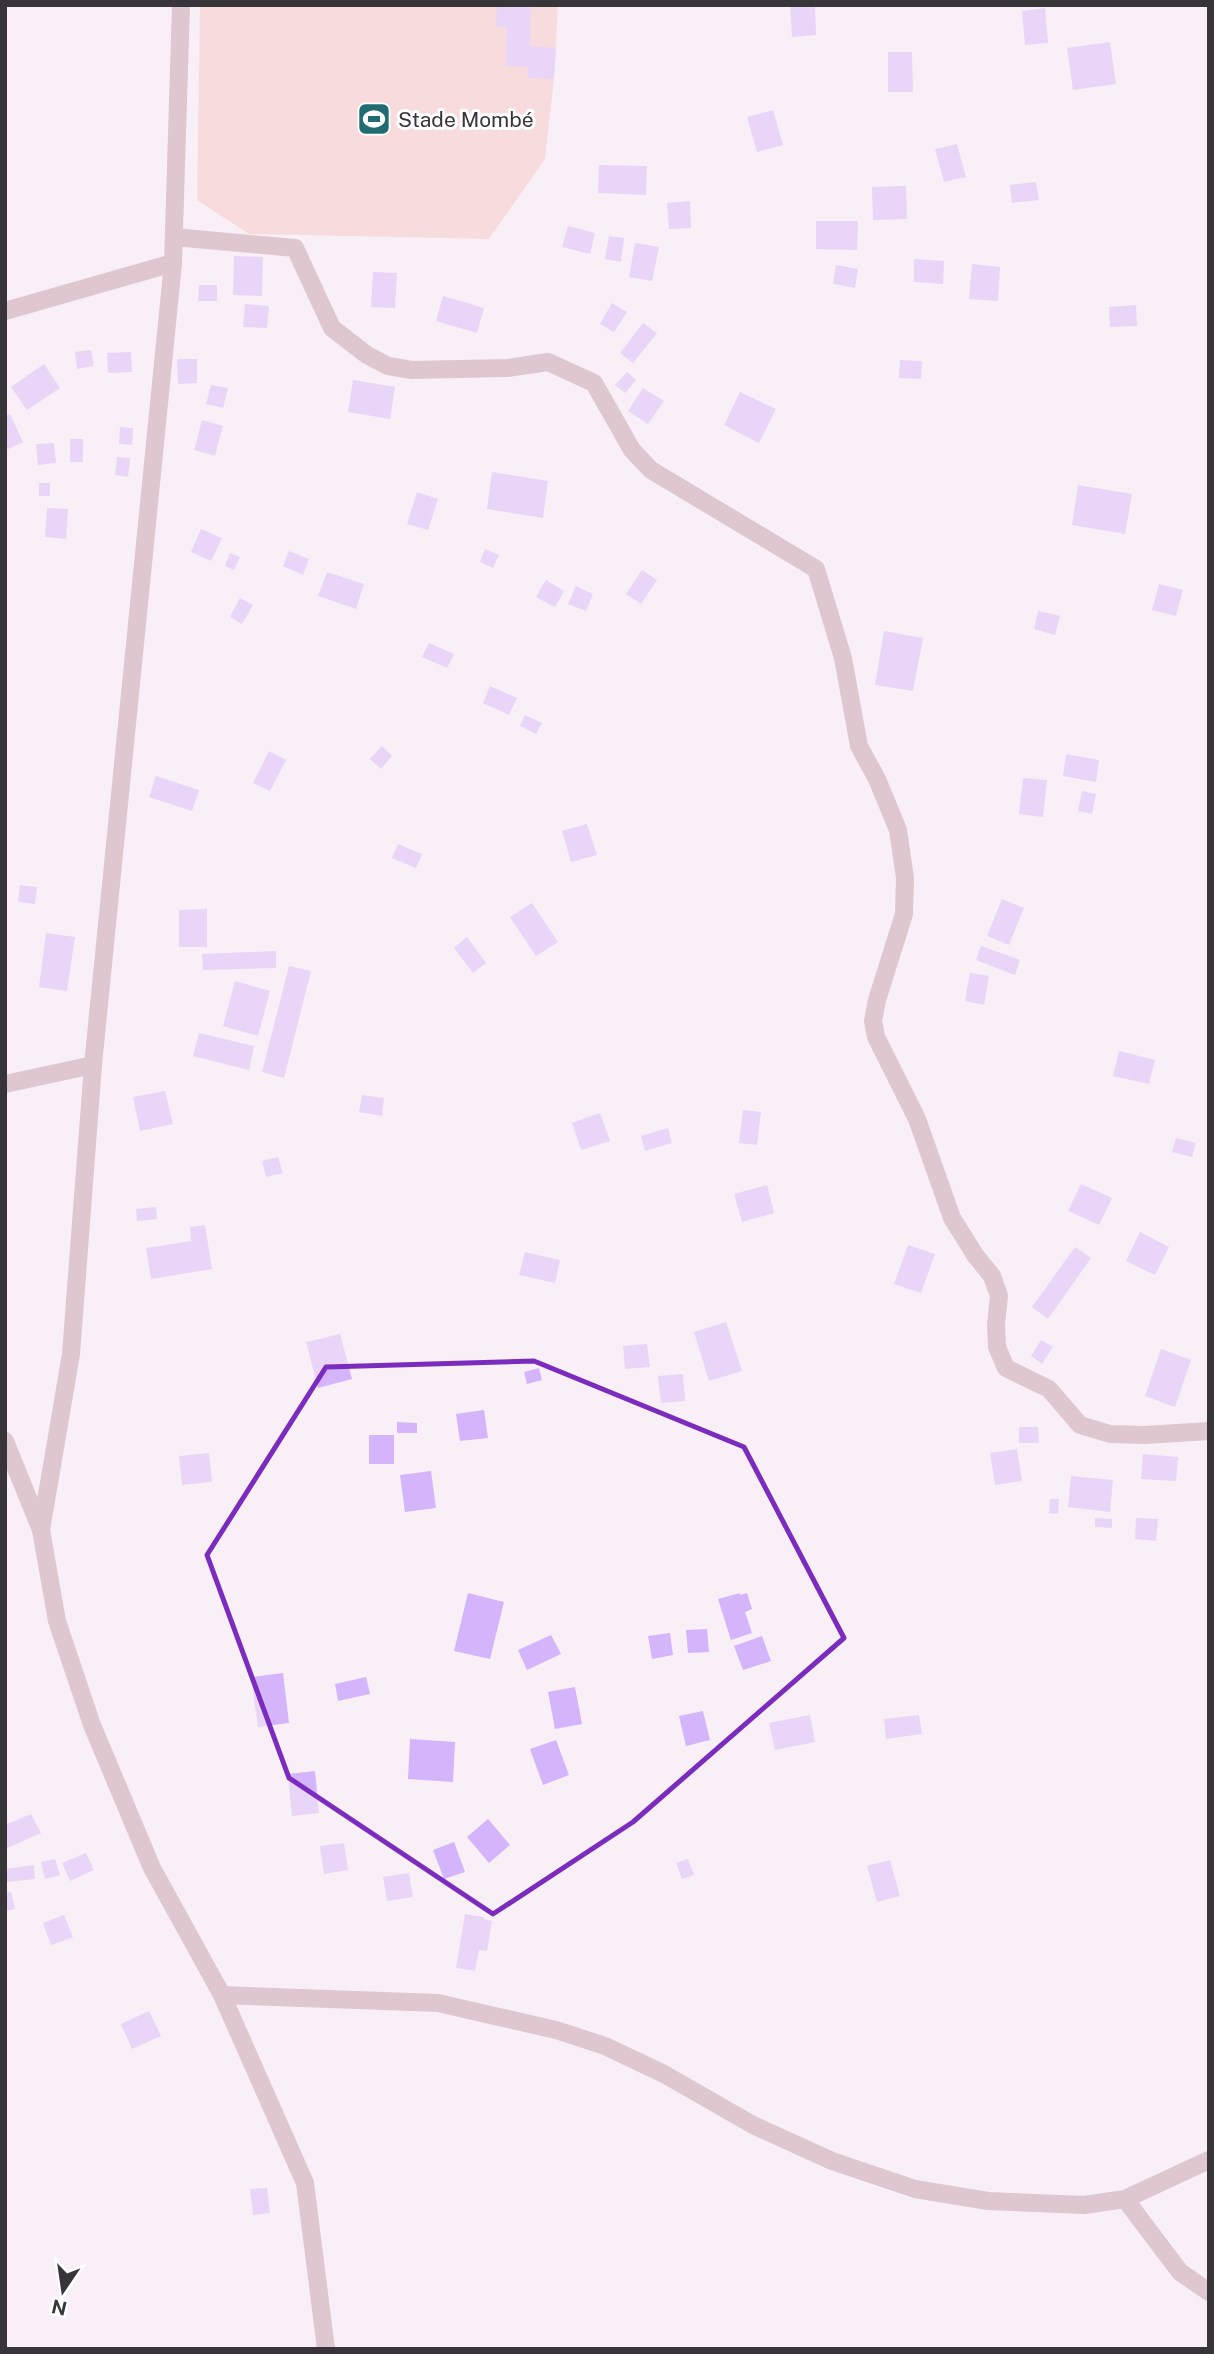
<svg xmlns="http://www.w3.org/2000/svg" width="1214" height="2354" font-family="'Public Sans',sans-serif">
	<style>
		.green { fill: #f8c3bf }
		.building { fill: #d4b4fa }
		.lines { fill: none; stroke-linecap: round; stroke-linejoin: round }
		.minor { stroke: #c194a2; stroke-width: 18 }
		.marked { fill: none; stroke: #7b2cbf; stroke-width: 5; stroke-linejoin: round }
		.labels { text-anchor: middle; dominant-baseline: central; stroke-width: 6; stroke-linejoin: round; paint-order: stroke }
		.poi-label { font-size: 21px; fill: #383538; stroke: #fff; text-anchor: start }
	</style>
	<rect width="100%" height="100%" fill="#f8f0f6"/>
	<polygon class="green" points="200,5 558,5 554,79 545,159 489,239 249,234 197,200"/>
	<g class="building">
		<polygon points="497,5 531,5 530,46 556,48 554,79 528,78 528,67 506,66 507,27 496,27"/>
		<polygon points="790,5 815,5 816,35 792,37"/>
		<polygon points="1045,8 1048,43 1025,45 1022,11"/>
		<polygon points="1110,42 1116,84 1073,90 1067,48"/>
		<polygon points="888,52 912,52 913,92 888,92"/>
		<polygon points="773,110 783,145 757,152 747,117"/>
		<polygon points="957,144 966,177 944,182 935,149"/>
		<polygon points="599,165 647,166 646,195 598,193"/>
		<polygon points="1036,182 1039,200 1012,203 1010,185"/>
		<polygon points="906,186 907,219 873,220 872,187"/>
		<polygon points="690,201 691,228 669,229 667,203"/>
		<polygon points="816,221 858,221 857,250 816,249"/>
		<polygon points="568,226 595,233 590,254 562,247"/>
		<polygon points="609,236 624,238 621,262 605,259"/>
		<polygon points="635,243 659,247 652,281 629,277"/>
		<polygon points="234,256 263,257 262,296 233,295"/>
		<polygon points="914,259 944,261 943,284 914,282"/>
		<polygon points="972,264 1000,267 998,301 969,299"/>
		<polygon points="836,265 858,269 855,288 833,284"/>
		<polygon points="373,272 397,273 395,308 371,307"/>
		<polygon points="199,285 217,285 217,301 198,301"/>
		<polygon points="443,296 484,308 477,333 436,321"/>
		<polygon points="612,303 627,312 614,332 600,324"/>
		<polygon points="245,304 269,306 267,328 243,327"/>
		<polygon points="1136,305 1137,326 1110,327 1109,307"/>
		<polygon points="643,323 657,333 633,363 620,353"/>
		<polygon points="91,350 94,366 77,369 75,352"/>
		<polygon points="131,352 132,372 108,373 107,353"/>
		<polygon points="177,359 197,359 197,383 178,384"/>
		<polygon points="900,360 922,361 921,379 899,378"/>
		<polygon points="44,364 60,388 27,410 11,387"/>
		<polygon points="627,372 636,380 625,393 615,385"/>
		<polygon points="353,380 395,387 390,419 348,412"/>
		<polygon points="211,385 228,388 223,408 206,404"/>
		<polygon points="643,388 664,401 648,424 628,411"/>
		<polygon points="740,392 776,409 759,443 724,425"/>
		<polygon points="10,414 23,442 8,449 5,444 5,416"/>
		<polygon points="202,420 223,426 215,456 194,450"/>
		<polygon points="120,427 133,428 132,445 119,444"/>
		<rect x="70" y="439" width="13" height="23"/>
		<polygon points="54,443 56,463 38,465 36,444"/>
		<polygon points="117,457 130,458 128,477 115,475"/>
		<polygon points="492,472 548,481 543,518 487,509"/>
		<rect x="39" y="483" width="11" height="13"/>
		<polygon points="1078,485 1132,494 1125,534 1072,525"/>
		<polygon points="417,492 438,499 428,530 407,524"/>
		<polygon points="47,508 68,509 66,539 45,537"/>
		<polygon points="201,529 222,538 211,561 191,552"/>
		<polygon points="485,549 499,555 493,568 480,562"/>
		<polygon points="289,551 309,559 303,575 283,566"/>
		<polygon points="230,553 240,557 234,570 225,566"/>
		<polygon points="642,570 657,580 641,604 626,594"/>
		<polygon points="327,572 364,584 356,609 318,596"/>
		<polygon points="546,580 564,591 555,607 536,597"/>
		<polygon points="1159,584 1183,590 1176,616 1152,610"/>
		<polygon points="576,586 593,594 586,611 568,604"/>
		<polygon points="240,598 253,605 242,624 230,617"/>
		<polygon points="1038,611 1060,616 1055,635 1034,629"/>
		<polygon points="884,631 923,638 913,691 875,685"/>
		<polygon points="429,643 454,654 447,668 422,657"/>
		<polygon points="490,686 517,698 509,715 483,703"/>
		<polygon points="525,715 542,723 536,734 520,726"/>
		<polygon points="382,746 392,756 381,769 370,759"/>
		<polygon points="269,751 286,760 270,791 253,783"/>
		<polygon points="1066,754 1099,760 1096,782 1063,776"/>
		<polygon points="156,776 199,790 192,811 149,797"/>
		<polygon points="1023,778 1047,780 1043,817 1019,814"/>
		<polygon points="1082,791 1096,794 1092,814 1078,811"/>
		<polygon points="587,824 597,855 571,862 562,831"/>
		<polygon points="398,844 422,854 416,868 392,858"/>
		<polygon points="20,885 37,887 35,904 18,902"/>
		<polygon points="1002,899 1024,908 1009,945 987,936"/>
		<polygon points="532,903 558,942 536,956 510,917"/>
		<polygon points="207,909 207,947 179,947 179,910"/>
		<polygon points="46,933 75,937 67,991 39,987"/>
		<polygon points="467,937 486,963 473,973 454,948"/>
		<polygon points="981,946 1020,960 1015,975 976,960"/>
		<polygon points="276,951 276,968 203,970 202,954"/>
		<polygon points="289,966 311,971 284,1078 262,1072"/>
		<polygon points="970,973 989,976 984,1005 965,1001"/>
		<polygon points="235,981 270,991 258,1036 223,1026"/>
		<polygon points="199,1033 254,1046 249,1070 193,1056"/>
		<polygon points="1119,1051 1155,1060 1149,1084 1113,1076"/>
		<polygon points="165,1091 173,1124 140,1131 133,1097"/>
		<polygon points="362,1095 384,1098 382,1116 359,1112"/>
		<polygon points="743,1110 761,1112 757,1145 739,1143"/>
		<polygon points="600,1113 610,1141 581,1150 572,1123"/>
		<polygon points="668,1128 672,1143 645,1151 641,1136"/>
		<polygon points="1176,1138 1196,1143 1192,1157 1172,1152"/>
		<polygon points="278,1157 283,1173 266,1177 262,1161"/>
		<polygon points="1081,1184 1112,1198 1099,1225 1068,1211"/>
		<polygon points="767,1185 774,1213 742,1222 734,1194"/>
		<polygon points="156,1207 157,1219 137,1221 136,1209"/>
		<polygon points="205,1225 212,1269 151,1279 146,1248 191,1241 190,1227"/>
		<polygon points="1140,1232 1169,1247 1155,1275 1126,1261"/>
		<polygon points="908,1245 935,1254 921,1293 894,1284"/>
		<polygon points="1075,1247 1091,1258 1048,1319 1032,1307"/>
		<polygon points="525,1252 560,1260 555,1283 519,1275"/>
		<polygon points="726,1322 742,1371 709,1381 694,1332"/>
		<polygon points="340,1334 352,1379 318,1388 306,1342"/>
		<polygon points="1041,1340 1053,1347 1042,1364 1031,1356"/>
		<polygon points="647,1344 650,1367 625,1369 623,1346"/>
		<polygon points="1161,1349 1191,1360 1175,1407 1145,1396"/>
		<polygon points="539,1368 542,1380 527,1384 524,1372"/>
		<polygon points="683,1374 685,1401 661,1403 658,1376"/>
		<polygon points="484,1410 488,1438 460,1441 456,1414"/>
		<polygon points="397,1422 417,1423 417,1433 397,1433"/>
		<polygon points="1019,1427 1038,1427 1039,1443 1019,1443"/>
		<rect x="369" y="1435" width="25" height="29"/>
		<polygon points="1017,1449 1022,1481 995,1485 990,1453"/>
		<polygon points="209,1453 212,1482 182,1485 179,1456"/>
		<polygon points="1143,1454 1178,1457 1176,1481 1141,1479"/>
		<polygon points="431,1471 436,1508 405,1512 400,1475"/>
		<polygon points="1071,1476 1113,1480 1110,1512 1068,1507"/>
		<polygon points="1050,1499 1059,1499 1058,1514 1049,1513"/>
		<polygon points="1095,1518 1112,1519 1112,1528 1095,1527"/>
		<polygon points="1136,1518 1158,1519 1156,1541 1135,1539"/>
		<polygon points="468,1593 504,1602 490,1659 454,1651"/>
		<polygon points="740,1593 740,1595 747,1593 752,1609 745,1612 752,1633 731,1640 718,1599"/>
		<polygon points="707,1629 709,1652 688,1653 686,1630"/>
		<polygon points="670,1633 673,1655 652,1659 648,1636"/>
		<polygon points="551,1635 561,1654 527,1670 518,1650"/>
		<polygon points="762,1636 771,1661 743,1670 734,1646"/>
		<polygon points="283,1673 289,1723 258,1727 251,1677"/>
		<polygon points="366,1677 370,1694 338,1701 335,1684"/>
		<polygon points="575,1687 582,1724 555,1729 548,1692"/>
		<polygon points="703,1711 710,1740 686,1746 679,1716"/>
		<polygon points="810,1715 815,1742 775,1750 769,1723"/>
		<polygon points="919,1715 922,1734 886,1739 884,1719"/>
		<polygon points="410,1739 455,1742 453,1782 408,1779"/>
		<polygon points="556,1740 569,1775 543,1785 530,1749"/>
		<polygon points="315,1771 319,1813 292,1816 288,1774"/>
		<polygon points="31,1814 41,1833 5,1849 5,1825"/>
		<polygon points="488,1819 510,1845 489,1863 467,1837"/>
		<polygon points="454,1842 465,1872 444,1879 433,1850"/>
		<polygon points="344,1843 348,1870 324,1874 320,1846"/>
		<polygon points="86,1853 94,1870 70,1881 62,1863"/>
		<polygon points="55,1859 60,1875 45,1879 41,1862"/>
		<polygon points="688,1859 694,1875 682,1879 676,1863"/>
		<polygon points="890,1860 900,1896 877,1902 867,1866"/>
		<polygon points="34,1865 35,1879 7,1882 5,1869"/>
		<polygon points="409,1873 413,1897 387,1901 383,1877"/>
		<polygon points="11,1892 15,1909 5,1911 5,1893"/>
		<polygon points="465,1914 484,1917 484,1919 492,1921 487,1951 479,1950 475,1971 456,1968"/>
		<polygon points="64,1915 73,1937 51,1945 43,1923"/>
		<polygon points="149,2011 161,2036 132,2049 121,2024"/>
		<polygon points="267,2188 270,2213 253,2215 250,2189"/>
	</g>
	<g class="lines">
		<g class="minor">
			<polyline points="174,237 295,248 332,328 367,355 388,366 412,370 507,368 548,362 594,383 632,450 651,470 816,569 843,658 859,746 877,779 898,830 905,878 904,914 877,1000 873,1021 876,1037 917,1119 952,1218 975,1255 992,1276 999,1296 996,1324 997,1347 1006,1368 1049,1389 1080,1425 1110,1434 1145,1435 1209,1431"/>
			<polyline points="5,311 173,263 181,5"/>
			<polyline points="5,1084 93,1065"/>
			<polyline points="5,1441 41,1530 57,1621 92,1725 152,1868 222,1995 305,2183 326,2349"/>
			<polyline points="41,1530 71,1354 93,1065 173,263"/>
			<polyline points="222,1995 438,2003 556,2030 605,2046 664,2074 753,2125 832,2161 915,2189 988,2201 1084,2205 1125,2199 1209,2160"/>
			<polyline points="1125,2199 1180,2272 1209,2292"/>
		</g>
	</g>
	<path d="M0 0H1214V2354H0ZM534,1361L744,1447L844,1638L633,1822L493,1914L289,1778L207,1555L326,1367Z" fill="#f8f0f6" fill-opacity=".55" fill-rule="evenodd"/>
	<path class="marked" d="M534,1361L744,1447L844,1638L633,1822L493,1914L289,1778L207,1555L326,1367Z"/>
	<defs>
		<symbol id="stadium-square" viewBox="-11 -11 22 22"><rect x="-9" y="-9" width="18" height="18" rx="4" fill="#206c70" stroke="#fff"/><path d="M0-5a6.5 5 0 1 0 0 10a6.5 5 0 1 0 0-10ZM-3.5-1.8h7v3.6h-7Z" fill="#fff"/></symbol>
	</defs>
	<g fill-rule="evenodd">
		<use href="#stadium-square" x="355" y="100" width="38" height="38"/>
	</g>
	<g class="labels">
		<g class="poi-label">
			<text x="398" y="119">Stade Mombé</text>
		</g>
	</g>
	<rect width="1214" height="2354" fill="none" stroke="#383538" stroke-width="14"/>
	<g transform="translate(63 2291) rotate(193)" stroke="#ffffff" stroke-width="5" paint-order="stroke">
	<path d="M0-5L12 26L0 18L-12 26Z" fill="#383538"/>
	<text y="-10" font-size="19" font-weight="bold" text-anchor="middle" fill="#383538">N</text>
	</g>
</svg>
